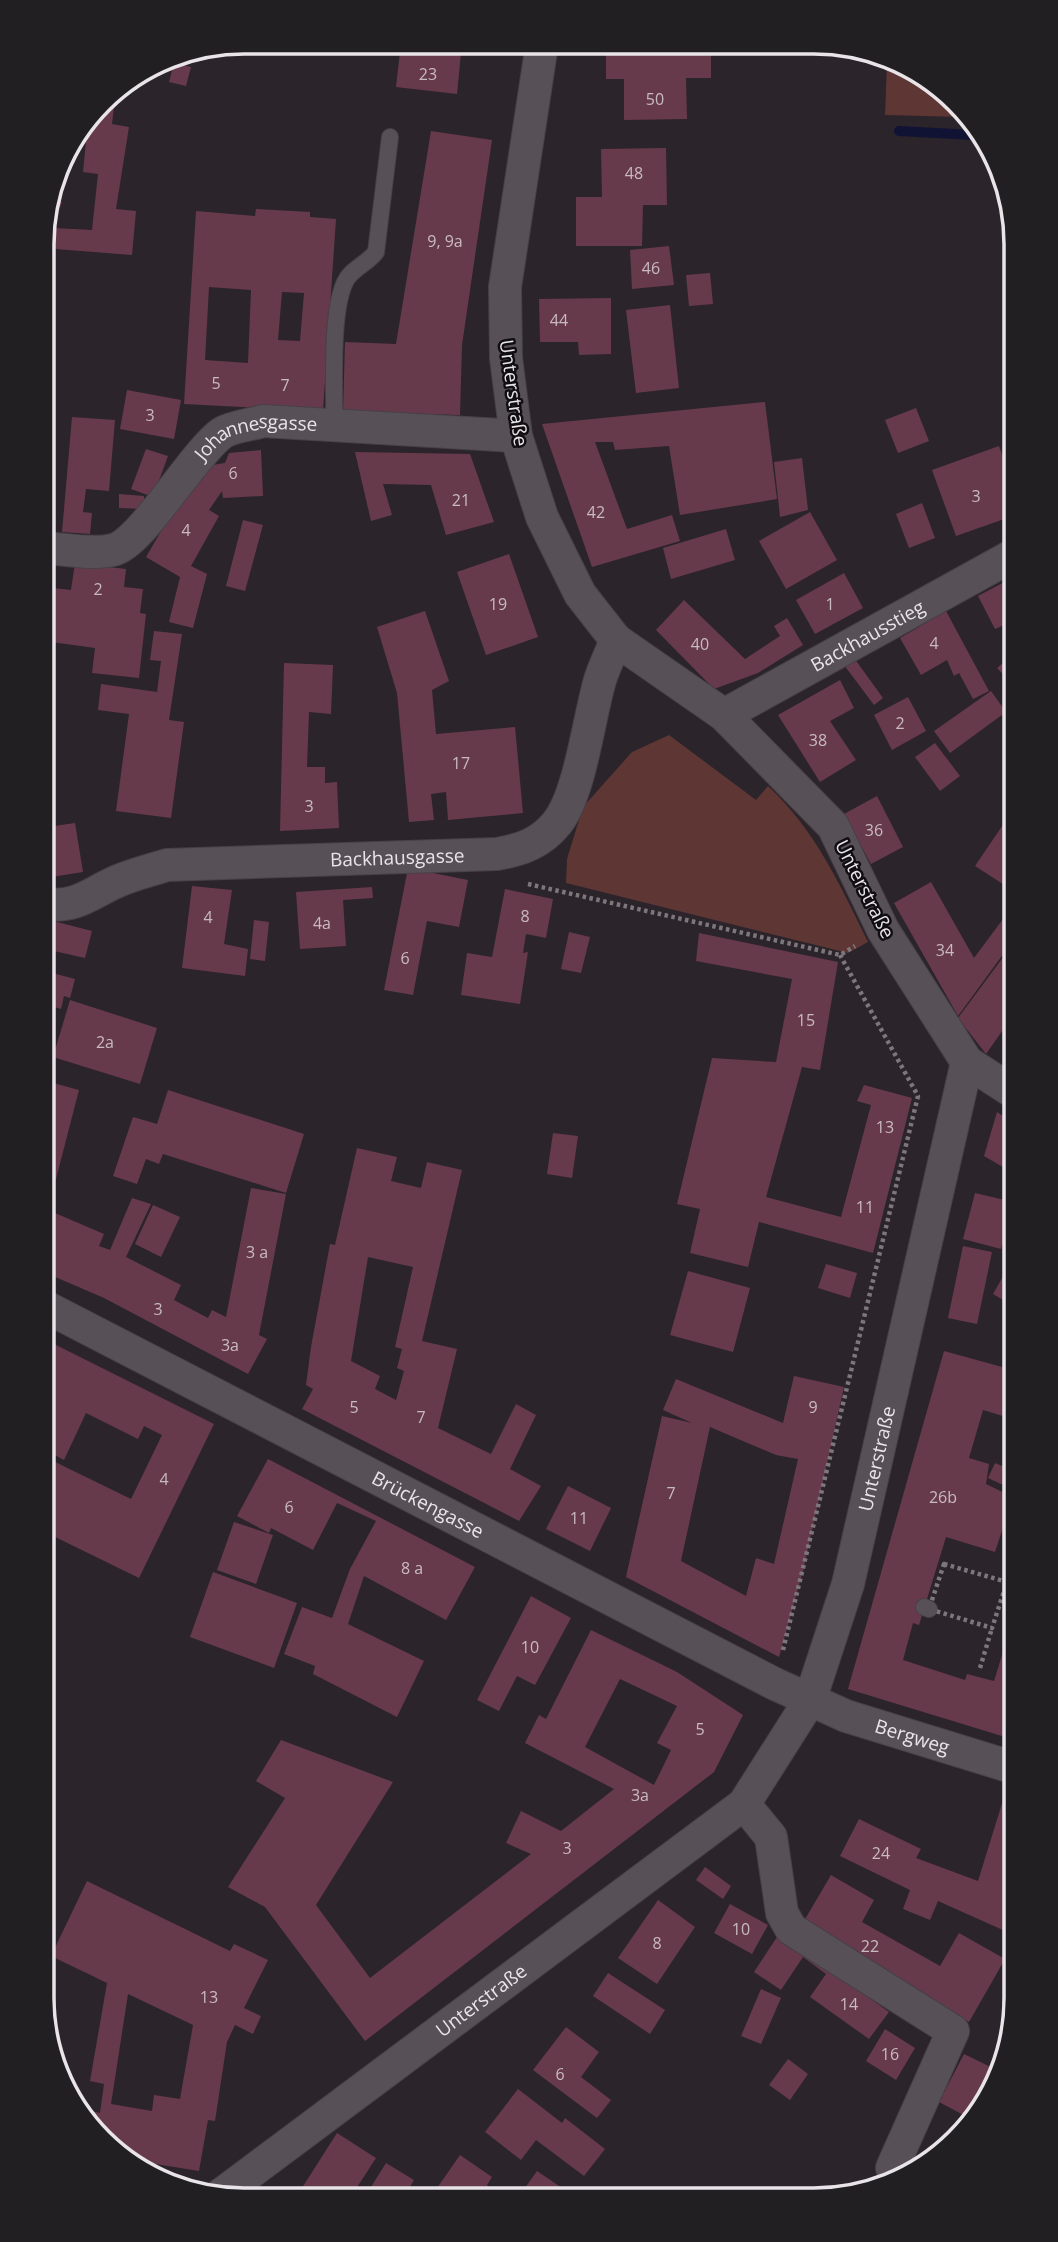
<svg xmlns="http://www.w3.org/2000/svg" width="1058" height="2242" font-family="'Open Sans',sans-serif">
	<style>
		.green { fill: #5e3735 }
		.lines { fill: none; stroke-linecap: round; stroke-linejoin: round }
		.stream { stroke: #111335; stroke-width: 10 }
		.building { fill: #673a4b; fill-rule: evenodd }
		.lane-casing { stroke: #464146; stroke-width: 18 }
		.street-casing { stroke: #464146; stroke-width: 34 }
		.path { stroke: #7d777c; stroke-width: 4.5; stroke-dasharray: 3.5 3.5; stroke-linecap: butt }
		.lane { stroke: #585057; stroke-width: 16 }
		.street { stroke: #585057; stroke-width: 32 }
		.labels { text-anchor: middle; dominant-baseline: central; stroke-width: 5; stroke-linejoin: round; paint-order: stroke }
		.number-label { font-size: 16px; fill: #c8bac1 }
		.street-label { font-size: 19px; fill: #e8e4e8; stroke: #110e11 }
		.rim { fill: none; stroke: #e8e4e8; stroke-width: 3.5 }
	</style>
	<rect width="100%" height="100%" fill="#2b242a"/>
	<g class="green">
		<polygon points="887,63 947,92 963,117 885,115"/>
		<path d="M669,735L756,800L768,786C816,831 840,885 868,942L848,953L566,883L567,859L583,807L632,752Z"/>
	</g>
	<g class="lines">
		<polyline class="stream" points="899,131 974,135"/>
	</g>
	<g class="building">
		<polygon points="401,43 462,43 457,94 396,87"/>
		<polygon points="606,44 711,45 711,78 686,78 687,119 624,120 624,79 606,79"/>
		<polygon points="174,63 191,67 186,86 169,82"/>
		<polygon points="116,89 112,124 129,127 116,209 136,211 132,255 43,248 42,231 51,199 62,202 53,228 92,230 98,174 83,172 88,121"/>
		<polygon points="431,131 492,140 462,345 460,415 343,412 345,342 396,344"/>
		<polygon points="666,148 667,205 643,205 642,246 576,246 576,197 602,197 601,149"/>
		<path d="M256,209L310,212V217L336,219L323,411L184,404L196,211L255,216ZM209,287L251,290L248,363L205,360ZM282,292L304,293L300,341L278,340Z"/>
		<polygon points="669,246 674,285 632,289 630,250"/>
		<polygon points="710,273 713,304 689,306 686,275"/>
		<polygon points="611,298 611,354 579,355 578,342 540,342 539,299"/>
		<polygon points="670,305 679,388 636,393 626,310"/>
		<polygon points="127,390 181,400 174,439 120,429"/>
		<polygon points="765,402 777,499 680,515 669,446 615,450 613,442 595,442 627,529 672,515 680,541 592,567 542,424"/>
		<polygon points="916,408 929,441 898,453 885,420"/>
		<polygon points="72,417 115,420 109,491 86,489 83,512 92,513 90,534 62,532"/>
		<polygon points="999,446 1010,475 1010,517 956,536 932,470"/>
		<polygon points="146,449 168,456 153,497 131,489"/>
		<polygon points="261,450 263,496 223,498 222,491 209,510 219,516 191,566 207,574 193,628 169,622 180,577 146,557 182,495 212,465 225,463 229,453"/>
		<polygon points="355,452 470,454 494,522 446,535 431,485 383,484 392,515 371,521"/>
		<polygon points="802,458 808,510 780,517 774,462"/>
		<polygon points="119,494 144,496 144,509 119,508"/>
		<polygon points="43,502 49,502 48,530 44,530"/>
		<polygon points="922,503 935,538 909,548 896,514"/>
		<polygon points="810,512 837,560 786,589 759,541"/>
		<polygon points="243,520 263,525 245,591 226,586"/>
		<polygon points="726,529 735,560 671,579 663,548"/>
		<polygon points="509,554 538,637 486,655 457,572"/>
		<polygon points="75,563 126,569 124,587 143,589 140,613 146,614 139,678 92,673 95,648 44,641 44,587 71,590"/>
		<polygon points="844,573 863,608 815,634 796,600"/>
		<polygon points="1010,579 1011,622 995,629 978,596"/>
		<polygon points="684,600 745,659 780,636 774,626 787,618 803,645 758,673 714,689 656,630"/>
		<polygon points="425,611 449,681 432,690 436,734 515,727 523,813 448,820 446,792 431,794 434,820 409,822 397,693 377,627"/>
		<polygon points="946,611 989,691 973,699 959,673 954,676 947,660 921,675 900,638"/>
		<polygon points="154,631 182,634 169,720 184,722 171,818 116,811 129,714 98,710 101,684 157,692 161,661 150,660"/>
		<polygon points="1011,656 1011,683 997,668"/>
		<polygon points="854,658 883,698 874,705 844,665"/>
		<polygon points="284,663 333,665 331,714 309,712 307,767 325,767 325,783 337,782 339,828 280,831"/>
		<polygon points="840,680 854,708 830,721 856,760 820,782 778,715"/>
		<polygon points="991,691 1006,712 950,753 934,731"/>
		<polygon points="908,697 926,731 892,750 874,715"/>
		<polygon points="935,743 960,776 940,791 915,757"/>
		<polygon points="877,796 903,847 871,864 844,814"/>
		<polygon points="50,801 54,826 75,823 83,872 45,878 45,803"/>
		<polygon points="1011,813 1011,869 1012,890 975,866"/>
		<polygon points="408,868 468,880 459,927 427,921 413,995 384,990"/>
		<polygon points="931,882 974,958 1012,907 1012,942 958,1016 894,903"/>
		<polygon points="192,886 232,890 224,944 248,949 245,976 182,968"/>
		<polygon points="372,887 373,898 343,900 346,946 300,949 296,892"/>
		<polygon points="505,889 553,899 546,938 526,934 523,953 528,952 520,1004 461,995 467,953 492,957"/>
		<polygon points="45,919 92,931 85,958 45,949"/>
		<polygon points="254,920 269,922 265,961 250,959"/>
		<polygon points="569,932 590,937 581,973 561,969"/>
		<polygon points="699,933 838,962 820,1070 802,1067 766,1197 841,1217 871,1105 857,1101 864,1085 912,1098 873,1253 759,1222 748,1267 690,1253 700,1209 677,1204 712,1058 776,1062 792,979 696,961"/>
		<polygon points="1004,956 1012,964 1012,1017 986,1054 958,1018"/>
		<polygon points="45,971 75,979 70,998 64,996 61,1009 45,1004"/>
		<polygon points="70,1000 157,1028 140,1084 53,1057"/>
		<polygon points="46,1081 79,1090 48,1210 104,1234 99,1246 110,1250 132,1198 151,1204 126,1257 181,1285 174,1300 208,1318 212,1310 226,1317 251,1188 286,1194 259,1335 267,1339 248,1374 104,1298 46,1273"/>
		<polygon points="168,1090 304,1134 286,1193 163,1154 159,1164 146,1159 137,1184 113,1176 133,1117 157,1124"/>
		<polygon points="997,1112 1012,1122 1013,1173 984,1156"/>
		<polygon points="553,1133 578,1136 572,1178 547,1174"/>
		<path d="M357,1148L397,1157L391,1181L421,1188L427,1162L462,1170L422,1341L457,1349L438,1428L491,1454L516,1404L536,1415L510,1469L541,1486L519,1521L302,1409L313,1389L306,1385L311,1347L330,1244L335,1245ZM368,1257L413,1267L395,1347L402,1349L397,1368L404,1371L396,1400L375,1389L380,1376L351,1361Z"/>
		<polygon points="975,1193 1013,1202 1001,1249 963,1239"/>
		<polygon points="153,1205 180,1217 161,1257 135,1244"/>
		<polygon points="963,1246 992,1252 977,1324 948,1318"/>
		<polygon points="1013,1259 1013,1306 993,1294"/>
		<polygon points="826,1264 857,1273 850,1298 818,1288"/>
		<polygon points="688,1271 750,1288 733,1352 670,1335"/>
		<polygon points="46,1340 214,1424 139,1578 47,1533 47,1458 131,1499 162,1435 144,1426 138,1439 86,1413 64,1460 47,1451 47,1419 52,1407 47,1405"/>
		<polygon points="944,1351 1013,1370 1013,1419 983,1410 969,1458 989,1464 986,1484 1013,1497 995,1552 946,1537 919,1625 913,1623 903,1660 965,1680 967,1674 994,1681 1014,1616 1015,1740 848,1689"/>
		<path d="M794,1376L844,1387L803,1571L779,1657L626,1577L662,1416L692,1423L663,1410L676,1379L783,1423ZM710,1427L776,1455L798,1459L774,1564L756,1558L746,1596L681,1561Z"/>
		<polygon points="268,1459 475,1567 446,1620 364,1576 348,1624 424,1661 397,1717 313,1674 315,1666 284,1654 302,1607 332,1618 350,1569 376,1521 337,1503 313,1550 271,1528 269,1533 237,1516"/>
		<polygon points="995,1463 1014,1471 1014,1490 988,1478"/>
		<polygon points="568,1486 611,1508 590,1551 546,1529"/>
		<polygon points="234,1522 273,1535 256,1584 217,1570"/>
		<polygon points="213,1572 297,1603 274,1668 190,1637"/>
		<polygon points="531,1596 571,1618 535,1685 517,1676 499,1711 477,1700"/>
		<path d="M591,1630L677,1672L743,1715L714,1772L365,2041L265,1907L228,1887L285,1798L256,1781L281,1740L393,1782L316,1905L370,1978L531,1854L506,1843L521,1811L561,1831L614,1789L525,1743L539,1715L546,1719ZM620,1679L677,1706L657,1743L671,1750L654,1785L585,1747Z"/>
		<polygon points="1004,1797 1015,1800 1015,1906 1005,1931 938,1901 930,1920 903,1909 910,1890 840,1856 859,1819 921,1849 916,1858 978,1881"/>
		<polygon points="705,1867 731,1886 723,1899 696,1880"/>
		<polygon points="831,1875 874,1900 862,1922 940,1966 959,1933 1005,1959 969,2022 801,1926"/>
		<path d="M87,1881L230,1951L234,1944L268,1960L244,2008L261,2016L253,2034L235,2025L227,2042L215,2121L208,2120L199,2171L131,2160L111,2150L86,2110L100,2113L104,2084L90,2081L107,1983L51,1956ZM128,1994L193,2025L180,2099L154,2095L152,2111L111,2104Z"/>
		<polygon points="658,1900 695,1927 657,1984 618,1958"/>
		<polygon points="730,1904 768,1925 752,1954 714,1933"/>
		<polygon points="779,1934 889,2012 869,2039 810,1997 826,1974 803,1957 781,1990 754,1972"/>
		<polygon points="608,1973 665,2010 650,2034 593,1996"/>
		<polygon points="761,1989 781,1998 761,2044 741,2036"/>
		<polygon points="566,2027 599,2052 581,2077 611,2100 597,2118 533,2070"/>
		<polygon points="885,2029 915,2048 896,2080 866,2061"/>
		<polygon points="964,2054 1001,2072 973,2120 939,2102"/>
		<polygon points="788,2059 808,2074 790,2100 769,2085"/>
		<polygon points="518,2089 562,2123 565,2118 605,2149 584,2176 536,2140 521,2160 485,2132"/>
		<polygon points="337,2133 376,2158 352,2195 307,2196 300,2191"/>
		<polygon points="460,2155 492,2177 487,2185 501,2195 441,2195 435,2191"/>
		<polygon points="386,2163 414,2180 405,2195 384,2195 371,2187"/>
		<polygon points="537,2171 571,2194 520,2195"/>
	</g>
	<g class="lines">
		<defs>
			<g id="lane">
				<path d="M334,425C335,389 330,314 345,282C351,269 367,264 376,252L390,137"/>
				<polyline points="924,1607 929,1609"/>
			</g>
			<g id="street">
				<path id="s1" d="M44,548C65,549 93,555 113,550C142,543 192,455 222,433C233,426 251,425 263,421L516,436"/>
				<path id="s2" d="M724,715L1010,557"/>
				<path id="s3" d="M45,904C78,908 90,893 118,881C134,874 151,870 167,865L497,854C521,850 541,843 557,823C580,795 589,717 600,680C604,667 611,653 616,640"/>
				<polyline points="967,1062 1012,1091"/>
				<path id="s4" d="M46,1307L775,1684L846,1716L1015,1768"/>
				<polyline points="744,1804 771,1837 782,1913 791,1929 953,2031 892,2168"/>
				<path id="s5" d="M219,2196L744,1804L810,1700L848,1584L967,1062L883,930L833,826L724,715L616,640L580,594L542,517L516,436L506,358L505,287L542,44"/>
			</g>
		</defs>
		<use href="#lane" class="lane-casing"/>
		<use href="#street" class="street-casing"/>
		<g class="path">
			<polyline points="528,884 840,955 855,946"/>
			<polygon points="944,1564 1007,1582 992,1628 929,1609"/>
			<polyline points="1007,1582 1014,1560"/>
			<polyline points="783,1650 918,1096 840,955"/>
			<polyline points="980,1668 992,1628"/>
		</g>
		<use href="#lane" class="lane"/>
		<use href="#street" class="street"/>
	</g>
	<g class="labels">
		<g class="number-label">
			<text x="428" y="74">23</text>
			<text x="655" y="99">50</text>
			<text x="634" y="173">48</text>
			<text x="445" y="241">9, 9a</text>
			<text x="651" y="268">46</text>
			<text x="559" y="320">44</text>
			<text x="216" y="383">5</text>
			<text x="285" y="385">7</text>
			<text x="150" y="415">3</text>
			<text x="233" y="473">6</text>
			<text x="976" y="496">3</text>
			<text x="461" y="500">21</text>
			<text x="596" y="512">42</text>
			<text x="186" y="530">4</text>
			<text x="98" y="589">2</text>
			<text x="498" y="604">19</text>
			<text x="830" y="604">1</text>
			<text x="934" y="643">4</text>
			<text x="700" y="644">40</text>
			<text x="900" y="723">2</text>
			<text x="818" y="740">38</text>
			<text x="461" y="763">17</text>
			<text x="309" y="806">3</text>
			<text x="874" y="830">36</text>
			<text x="525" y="916">8</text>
			<text x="208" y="917">4</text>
			<text x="322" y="923">4a</text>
			<text x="945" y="950">34</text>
			<text x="405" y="958">6</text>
			<text x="806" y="1020">15</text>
			<text x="105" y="1042">2a</text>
			<text x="885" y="1127">13</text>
			<text x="865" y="1207">11</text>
			<text x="257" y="1252">3 a</text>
			<text x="158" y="1309">3</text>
			<text x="230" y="1345">3a</text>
			<text x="354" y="1407">5</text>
			<text x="813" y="1407">9</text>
			<text x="421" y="1417">7</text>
			<text x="164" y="1479">4</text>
			<text x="671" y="1493">7</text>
			<text x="943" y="1497">26b</text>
			<text x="289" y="1507">6</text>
			<text x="579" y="1518">11</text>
			<text x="412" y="1568">8 a</text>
			<text x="530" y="1647">10</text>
			<text x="700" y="1729">5</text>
			<text x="640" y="1795">3a</text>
			<text x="567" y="1848">3</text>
			<text x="881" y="1853">24</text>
			<text x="741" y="1929">10</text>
			<text x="657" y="1943">8</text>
			<text x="870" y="1946">22</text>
			<text x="209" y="1997">13</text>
			<text x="849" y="2004">14</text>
			<text x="890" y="2054">16</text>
			<text x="560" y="2074">6</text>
		</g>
		<g class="street-label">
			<text transform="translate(514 393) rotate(82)">Unterstraße</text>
			<text stroke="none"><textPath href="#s1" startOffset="262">Johannesgasse</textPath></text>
			<text stroke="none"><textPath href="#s2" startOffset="164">Backhausstieg</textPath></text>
			<text stroke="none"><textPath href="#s3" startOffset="360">Backhausgasse</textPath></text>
			<text transform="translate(865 889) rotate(63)">Unterstraße</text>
			<text stroke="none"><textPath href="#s5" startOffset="1029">Unterstraße</textPath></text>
			<text stroke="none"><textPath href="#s4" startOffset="430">Brückengasse</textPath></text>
			<text stroke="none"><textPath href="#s4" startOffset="968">Bergweg</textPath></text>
			<text stroke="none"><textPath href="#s5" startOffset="327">Unterstraße</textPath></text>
		</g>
	</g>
	<path d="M0 0H1058V2242H0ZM244 54H814A190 190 0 0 1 1004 244V1998A190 190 0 0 1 814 2188H244A190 190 0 0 1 54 1998V244A190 190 0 0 1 244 54Z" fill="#221f22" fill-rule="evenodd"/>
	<path class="rim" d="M244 54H814A190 190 0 0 1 1004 244V1998A190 190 0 0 1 814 2188H244A190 190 0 0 1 54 1998V244A190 190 0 0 1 244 54Z"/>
</svg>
